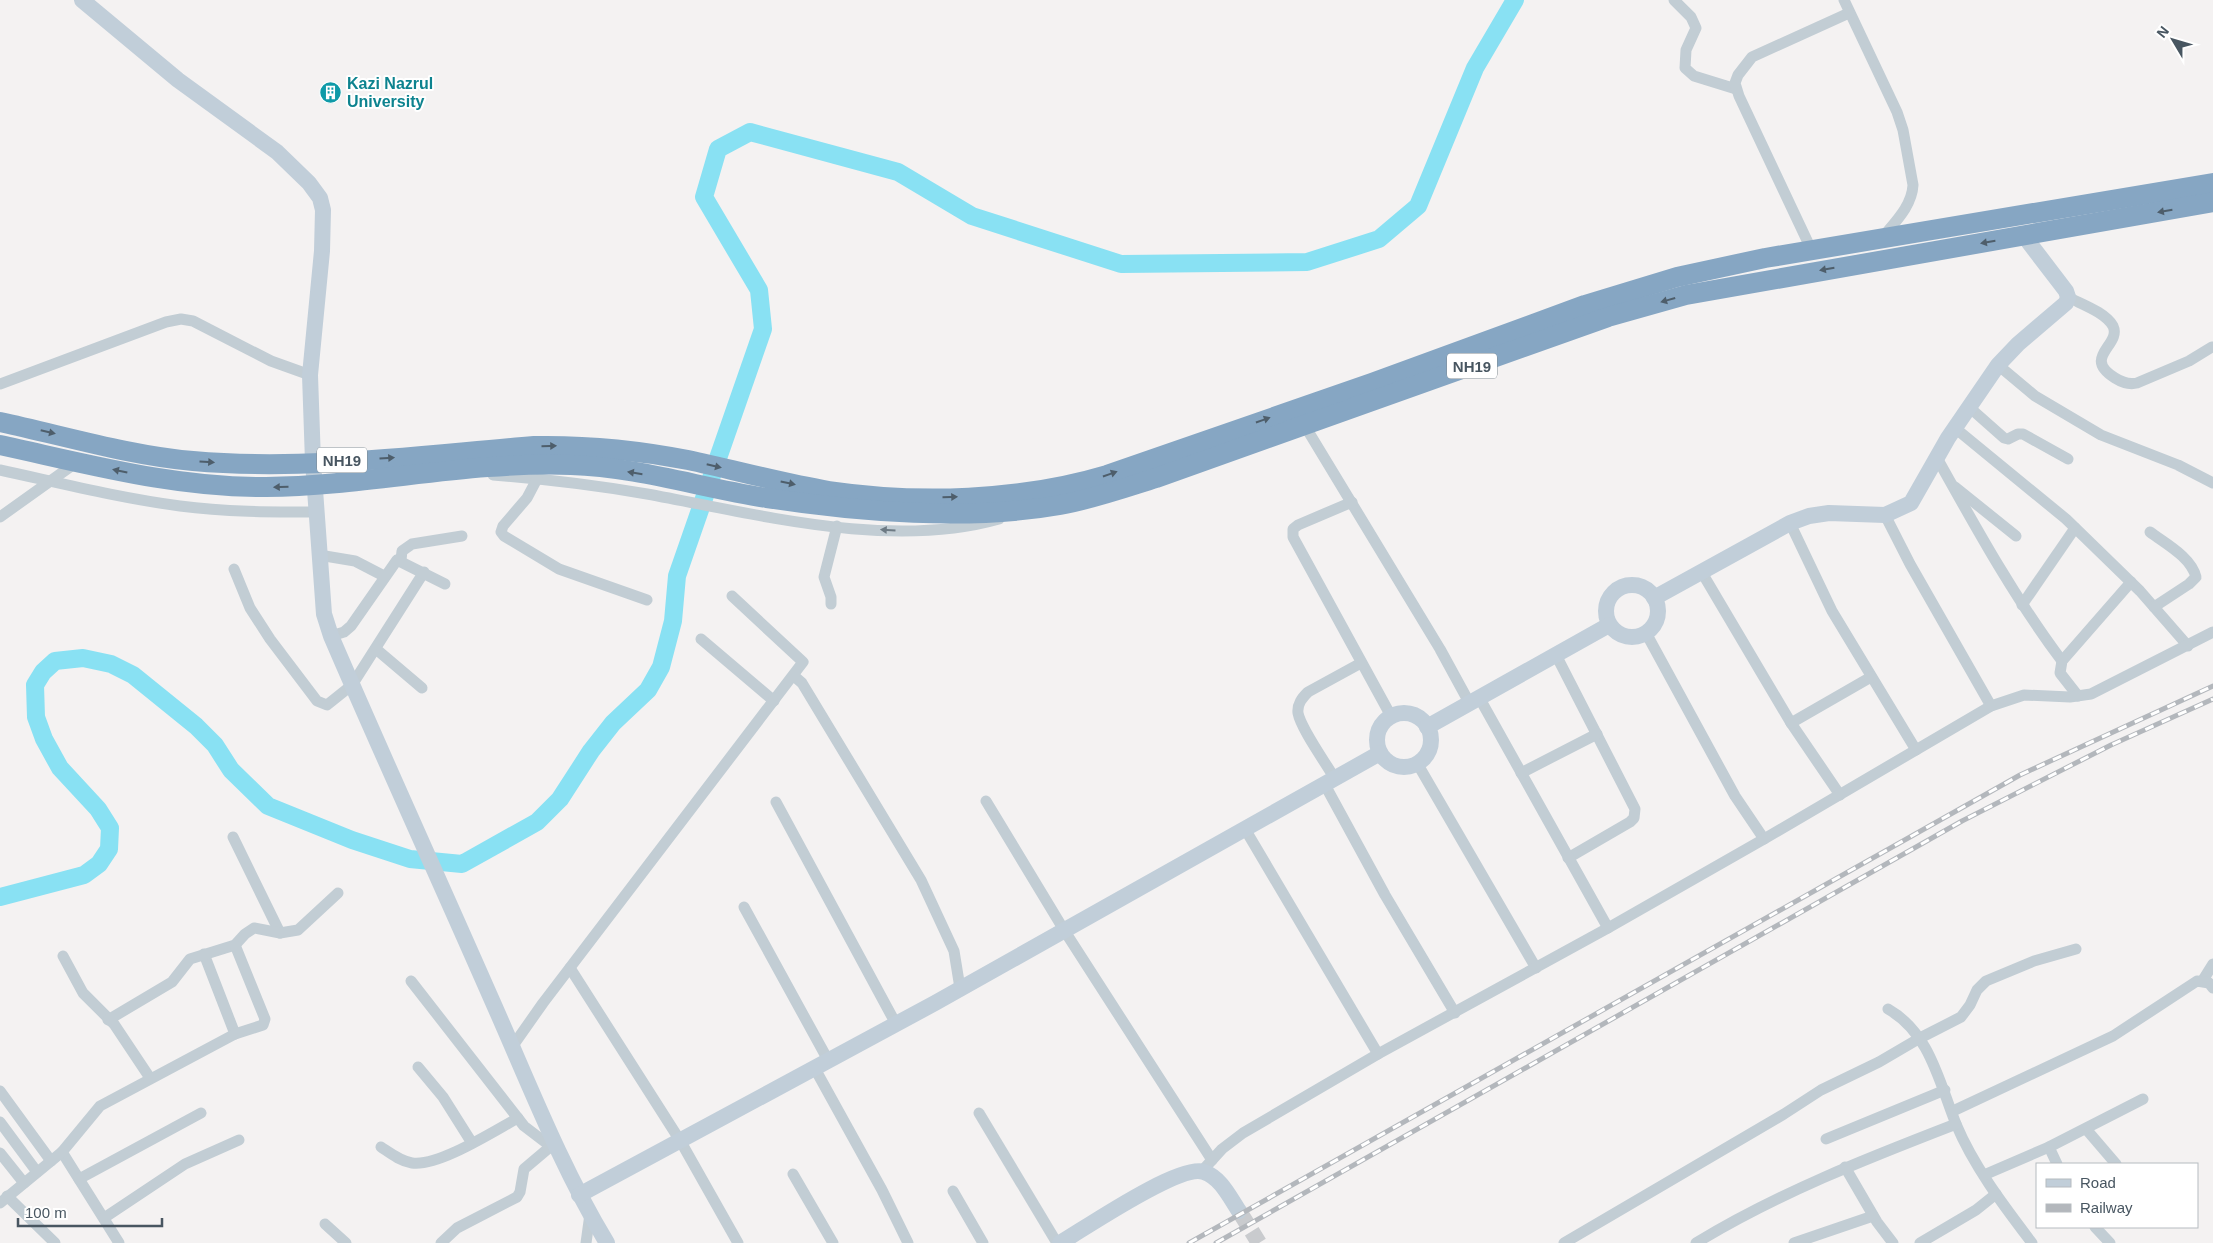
<svg xmlns="http://www.w3.org/2000/svg" width="2213" height="1243" font-family="Arial,sans-serif">
	<style>
		.lines { fill: none; stroke-linecap: round; stroke-linejoin: round }
		.river { stroke: #89e1f3; stroke-width: 18 }
		.secondary-tunnel { stroke: #c9cbce; stroke-width: 16; stroke-dasharray: 16 8; stroke-linecap: butt }
		.street { stroke: #c2cdd4; stroke-width: 11 }
		.secondary { stroke: #c1ced9; stroke-width: 16 }
		.highway { stroke: #86a6c3; stroke-width: 20 }
		.rail-casing { stroke: #b3b7bc; stroke-width: 5 }
		.rail { stroke: #fff; stroke-width: 3; stroke-dasharray: 9; stroke-linecap: butt }
		.oneway { fill: #4e5e6b }
		.oneway2 { fill: #6d7a84 }
		.labels { text-anchor: middle; dominant-baseline: central; stroke-width: 4; stroke-linejoin: round; paint-order: stroke }
		.shield { fill: #fff; stroke: #7f8990; stroke-width: 1 }
		.shield-label { font-size: 15px; font-weight: bold; fill: #485661 }
		.culture-label { font-size: 16px; font-weight: bold; fill: #0d838f; stroke: #fff; text-anchor: start }
	</style>
	<rect width="100%" height="100%" fill="#f4f2f2"/>
	<g class="lines">
		<polyline class="river" points="0,897 84,875 99,864 109,849 110,828 98,809 60,768 44,739 36,717 35,685 43,672 55,661 83,658 111,664 133,675 196,726 215,745 231,770 268,806 352,840 410,859 462,864 537,822 560,799 591,751 613,723 648,690 661,667 673,621 677,576 763,329 759,290 704,197 718,149 750,132 898,172 972,216 1121,264 1307,262 1379,239 1418,206 1475,68 1515,0"/>
		<polyline class="secondary-tunnel" points="1239,1211 1259,1243"/>
		<g class="street">
			<polyline points="1674,0 1691,17 1696,28 1686,50 1685,68 1694,76 1736,89"/>
			<path d="M1844,0L1897,112L1903,130L1913,185C1912,206 1895,222 1882,238"/>
			<polyline points="1812,251 1739,96 1735,83 1738,75 1752,57 1849,13"/>
			<path d="M2068,297C2081,304 2105,312 2113,326C2122,345 2081,357 2115,378C2123,383 2129,385 2137,383L2189,361L2212,347"/>
			<polyline points="1998,365 2035,396 2101,435 2178,465 2213,483"/>
			<polyline points="0,384 166,322 181,319 193,321 271,361 310,375"/>
			<polyline points="1969,407 2004,438 2008,439 2018,434 2023,434 2068,459"/>
			<polyline points="1305,426 1440,649 1470,704"/>
			<polyline points="1955,428 2066,519 2140,591 2188,646"/>
			<path d="M1937,458C1976,528 2014,597 2062,661"/>
			<path d="M0,470C60,483 119,498 180,506C225,512 271,512 317,512"/>
			<path d="M493,475C545,479 596,485 647,494C757,514 890,550 999,519"/>
			<polyline points="537,479 527,498 503,526 501,532 504,536 559,569 647,600"/>
			<polyline points="1955,487 2016,536"/>
			<polyline points="1352,502 1298,525 1293,529 1293,537 1391,716"/>
			<polyline points="1885,515 1910,564 1991,706"/>
			<polyline points="0,517 77,462"/>
			<polyline points="1790,523 1832,611 1916,750"/>
			<path d="M2150,532C2166,544 2191,557 2196,577L2189,584L2154,607"/>
			<polyline points="319,555 355,561 384,576"/>
			<polyline points="401,560 402,551 412,544 462,536"/>
			<polyline points="234,569 250,608 270,639 317,701 327,705 352,685 424,572"/>
			<polyline points="1701,571 1791,723 1840,795"/>
			<polyline points="831,604 831,597 824,577 837,526"/>
			<polyline points="2022,605 2075,528"/>
			<polyline points="1646,633 1735,796 1764,839"/>
			<polyline points="331,636 344,632 351,626 397,560 445,584"/>
			<polyline points="701,639 774,701"/>
			<polyline points="376,649 422,688"/>
			<polyline points="1556,655 1635,809 1634,818 1630,822 1568,858"/>
			<polyline points="794,676 802,683 921,880 954,951 960,988"/>
			<polyline points="2078,696 2060,673 2062,661 2131,582"/>
			<polyline points="1480,699 1608,928"/>
			<polyline points="1791,723 1871,677"/>
			<polyline points="1417,763 1536,968"/>
			<polyline points="1521,773 1597,734"/>
			<path d="M1335,779C1326,763 1301,729 1298,713C1297,704 1302,698 1308,692L1361,663"/>
			<polyline points="1325,785 1385,895 1455,1013"/>
			<polyline points="986,801 1064,930 1212,1160"/>
			<polyline points="776,802 896,1024"/>
			<polyline points="1245,829 1378,1054"/>
			<polyline points="233,837 280,933"/>
			<polyline points="744,907 828,1060"/>
			<polyline points="204,954 235,1034"/>
			<polyline points="63,956 83,993 114,1024 150,1078"/>
			<polyline points="570,968 681,1142 738,1243"/>
			<polyline points="2203,980 2213,964"/>
			<polyline points="411,981 524,1126 558,1152"/>
			<path d="M1888,1009C1930,1033 1939,1082 1956,1124C1974,1167 2004,1206 2032,1243"/>
			<polyline points="108,1020 172,982 190,959 235,945 245,934 254,928 280,933 298,930 338,893"/>
			<polyline points="512,1047 543,1003 803,662 732,596"/>
			<polyline points="418,1067 443,1097 472,1143"/>
			<polyline points="814,1067 882,1190 908,1243"/>
			<polyline points="0,1091 51,1161"/>
			<polyline points="1953,1111 2113,1036 2197,981 2209,983 2213,988"/>
			<polyline points="979,1113 1057,1243"/>
			<polyline points="0,1122 37,1172"/>
			<polyline points="2086,1129 2116,1164"/>
			<polyline points="1826,1139 1945,1090"/>
			<path d="M381,1147C390,1153 400,1161 412,1163C438,1167 494,1131 518,1118"/>
			<polyline points="2049,1147 2057,1164"/>
			<polyline points="62,1152 119,1243"/>
			<polyline points="0,1153 24,1183"/>
			<polyline points="1845,1167 1877,1222 1893,1243"/>
			<polyline points="1202,1171 1222,1149 1243,1133 1378,1054 1608,928 1764,839 1991,706 2024,695 2070,697 2091,694 2213,632"/>
			<polyline points="793,1174 833,1243"/>
			<polyline points="1984,1175 2049,1147 2143,1099"/>
			<polyline points="79,1179 201,1113"/>
			<polyline points="953,1191 983,1243"/>
			<polyline points="7,1196 55,1243"/>
			<polyline points="0,1203 62,1152 100,1106 235,1034 263,1025 265,1019 235,945"/>
			<polyline points="104,1218 185,1164 239,1140"/>
			<polyline points="325,1224 346,1243"/>
			<polyline points="2095,1227 2110,1243"/>
			<polyline points="441,1243 457,1228 517,1197 520,1192 524,1169 550,1147"/>
			<polyline points="586,1243 590,1214"/>
			<polyline points="1564,1243 1784,1114 1821,1090 1879,1062 1920,1038 1961,1017 1970,1005 1977,990 1986,981 2034,961 2076,949"/>
			<path d="M1696,1243C1778,1193 1868,1158 1956,1124"/>
			<polyline points="1794,1243 1873,1216"/>
			<polyline points="1920,1243 1976,1210 1996,1194"/>
		</g>
		<g class="secondary">
			<path d="M82,0L178,80L277,152L309,183L320,198L323,210L322,251L310,375L313,462L324,614L331,636C383,757 438,877 491,998C528,1081 560,1165 607,1243"/>
			<circle cx="1632" cy="611" r="26"/>
			<polyline points="1654,598 1790,523 1809,516 1829,513 1885,515 1911,503 1948,438 1998,365 2018,344 2066,303 2068,297 2066,291 2024,236"/>
			<circle cx="1404" cy="740" r="27"/>
			<polyline points="1427,727 1609,625"/>
			<polyline points="579,1195 935,1003 1380,753"/>
			<path d="M1060,1243C1084,1229 1180,1163 1204,1172C1221,1178 1229,1196 1239,1211"/>
		</g>
		<g class="highway">
			<path d="M0,422C61,435 131,456 193,461C306,471 422,455 534,446C586,445 637,450 688,460C735,470 781,483 829,491C918,504 1020,501 1107,475L1372,383L1585,305L1677,277L1765,258L2213,183"/>
			<path d="M0,445C88,464 176,488 266,487C368,486 469,461 571,465C637,467 702,488 767,498C857,512 971,521 1060,505C1093,499 1124,488 1156,478L1608,317L1686,295L2213,202"/>
		</g>
		<defs>
			<g id="rail">
				<polyline points="1189,1243 2020,775 2213,686"/>
				<polyline points="1216,1243 1962,821 2111,745 2213,699"/>
			</g>
		</defs>
		<use href="#rail" class="rail-casing"/>
		<use href="#rail" class="rail"/>
	</g>
	<defs><path id="oneway-solid" d="M-6-.8H1V-3.2L6.5 0L1 3.2V.8H-6Z" transform="scale(1.25)"/></defs>
	<g class="oneway">
		<use href="#oneway-solid" transform="translate(2165 211) rotate(170)"/>
		<use href="#oneway-solid" transform="translate(1988 242) rotate(170)"/>
		<use href="#oneway-solid" transform="translate(1827 269) rotate(170)"/>
		<use href="#oneway-solid" transform="translate(1668 300) rotate(164)"/>
		<use href="#oneway-solid" transform="translate(1263 420) rotate(-19)"/>
		<use href="#oneway-solid" transform="translate(48 432) rotate(13)"/>
		<use href="#oneway-solid" transform="translate(549 446) rotate(-1)"/>
		<use href="#oneway-solid" transform="translate(387 458) rotate(-4)"/>
		<use href="#oneway-solid" transform="translate(207 462) rotate(4)"/>
		<use href="#oneway-solid" transform="translate(714 466) rotate(13)"/>
		<use href="#oneway-solid" transform="translate(120 471) rotate(-168)"/>
		<use href="#oneway-solid" transform="translate(635 473) rotate(-171)"/>
		<use href="#oneway-solid" transform="translate(1110 474) rotate(-19)"/>
		<use href="#oneway-solid" transform="translate(788 483) rotate(12)"/>
		<use href="#oneway-solid" transform="translate(281 487) rotate(178)"/>
		<use href="#oneway-solid" transform="translate(950 497) rotate(-2)"/>
	</g>
	<use class="oneway2" href="#oneway-solid" transform="translate(888 530) rotate(-177)"/>
	<defs>
		<symbol id="building-disc" viewBox="-11 -11 22 22"><circle r="9.5" fill="#0f9aa8" stroke="#fff"/><path d="M-4-6H4V6H1V3H-1V6H-4ZM-2.5-4.3h1.7v1.8h-1.7ZM.8-4.3h1.7v1.8H.8ZM-2.5-1h1.7V.8h-1.7ZM.8-1h1.7V.8H.8Z" fill="#fff"/></symbol>
	</defs>
	<g fill-rule="evenodd">
		<use href="#building-disc" x="318" y="80" width="25" height="25"/>
	</g>
	<g class="labels">
		<g class="shield">
			<rect x="1447" y="353.5" width="50" height="25" rx="4"/>
			<rect x="317" y="447.5" width="50" height="25" rx="4"/>
		</g>
		<g class="shield-label">
			<text x="1472" y="366">NH19</text>
			<text x="342" y="460">NH19</text>
		</g>
		<g class="culture-label">
			<text x="347" y="83">Kazi Nazrul<tspan x="347" dy="18">University</tspan></text>
		</g>
	</g>
	<rect x="2036" y="1163" width="162" height="65" fill="#ffffff" stroke="#b6bbc0"/>
	<rect x="2046" y="1179" width="25" height="8" fill="#c1ced9" stroke="#b6bbc0"/>
	<text x="2080" y="1188" font-size="15" fill="#485661">Road</text>
	<rect x="2046" y="1204" width="25" height="8" fill="#b3b7bc" stroke="#b6bbc0"/>
	<text x="2080" y="1213" font-size="15" fill="#485661">Railway</text>
	<g transform="translate(2173 40) rotate(308)" stroke="#ffffff" stroke-width="4" paint-order="stroke">
	<path d="M0-4L9 19L0 12L-9 19Z" fill="#485661"/>
	<text y="-8" font-size="14" font-weight="bold" text-anchor="middle" fill="#485661">N</text>
	</g>
	<path d="M18 1218v8h144v-8" fill="none" stroke="#485661" stroke-width="2.5"/>
	<text x="25" y="1218" font-size="15" fill="#485661" stroke="#ffffff" stroke-width="4" paint-order="stroke">100 m</text>
</svg>
